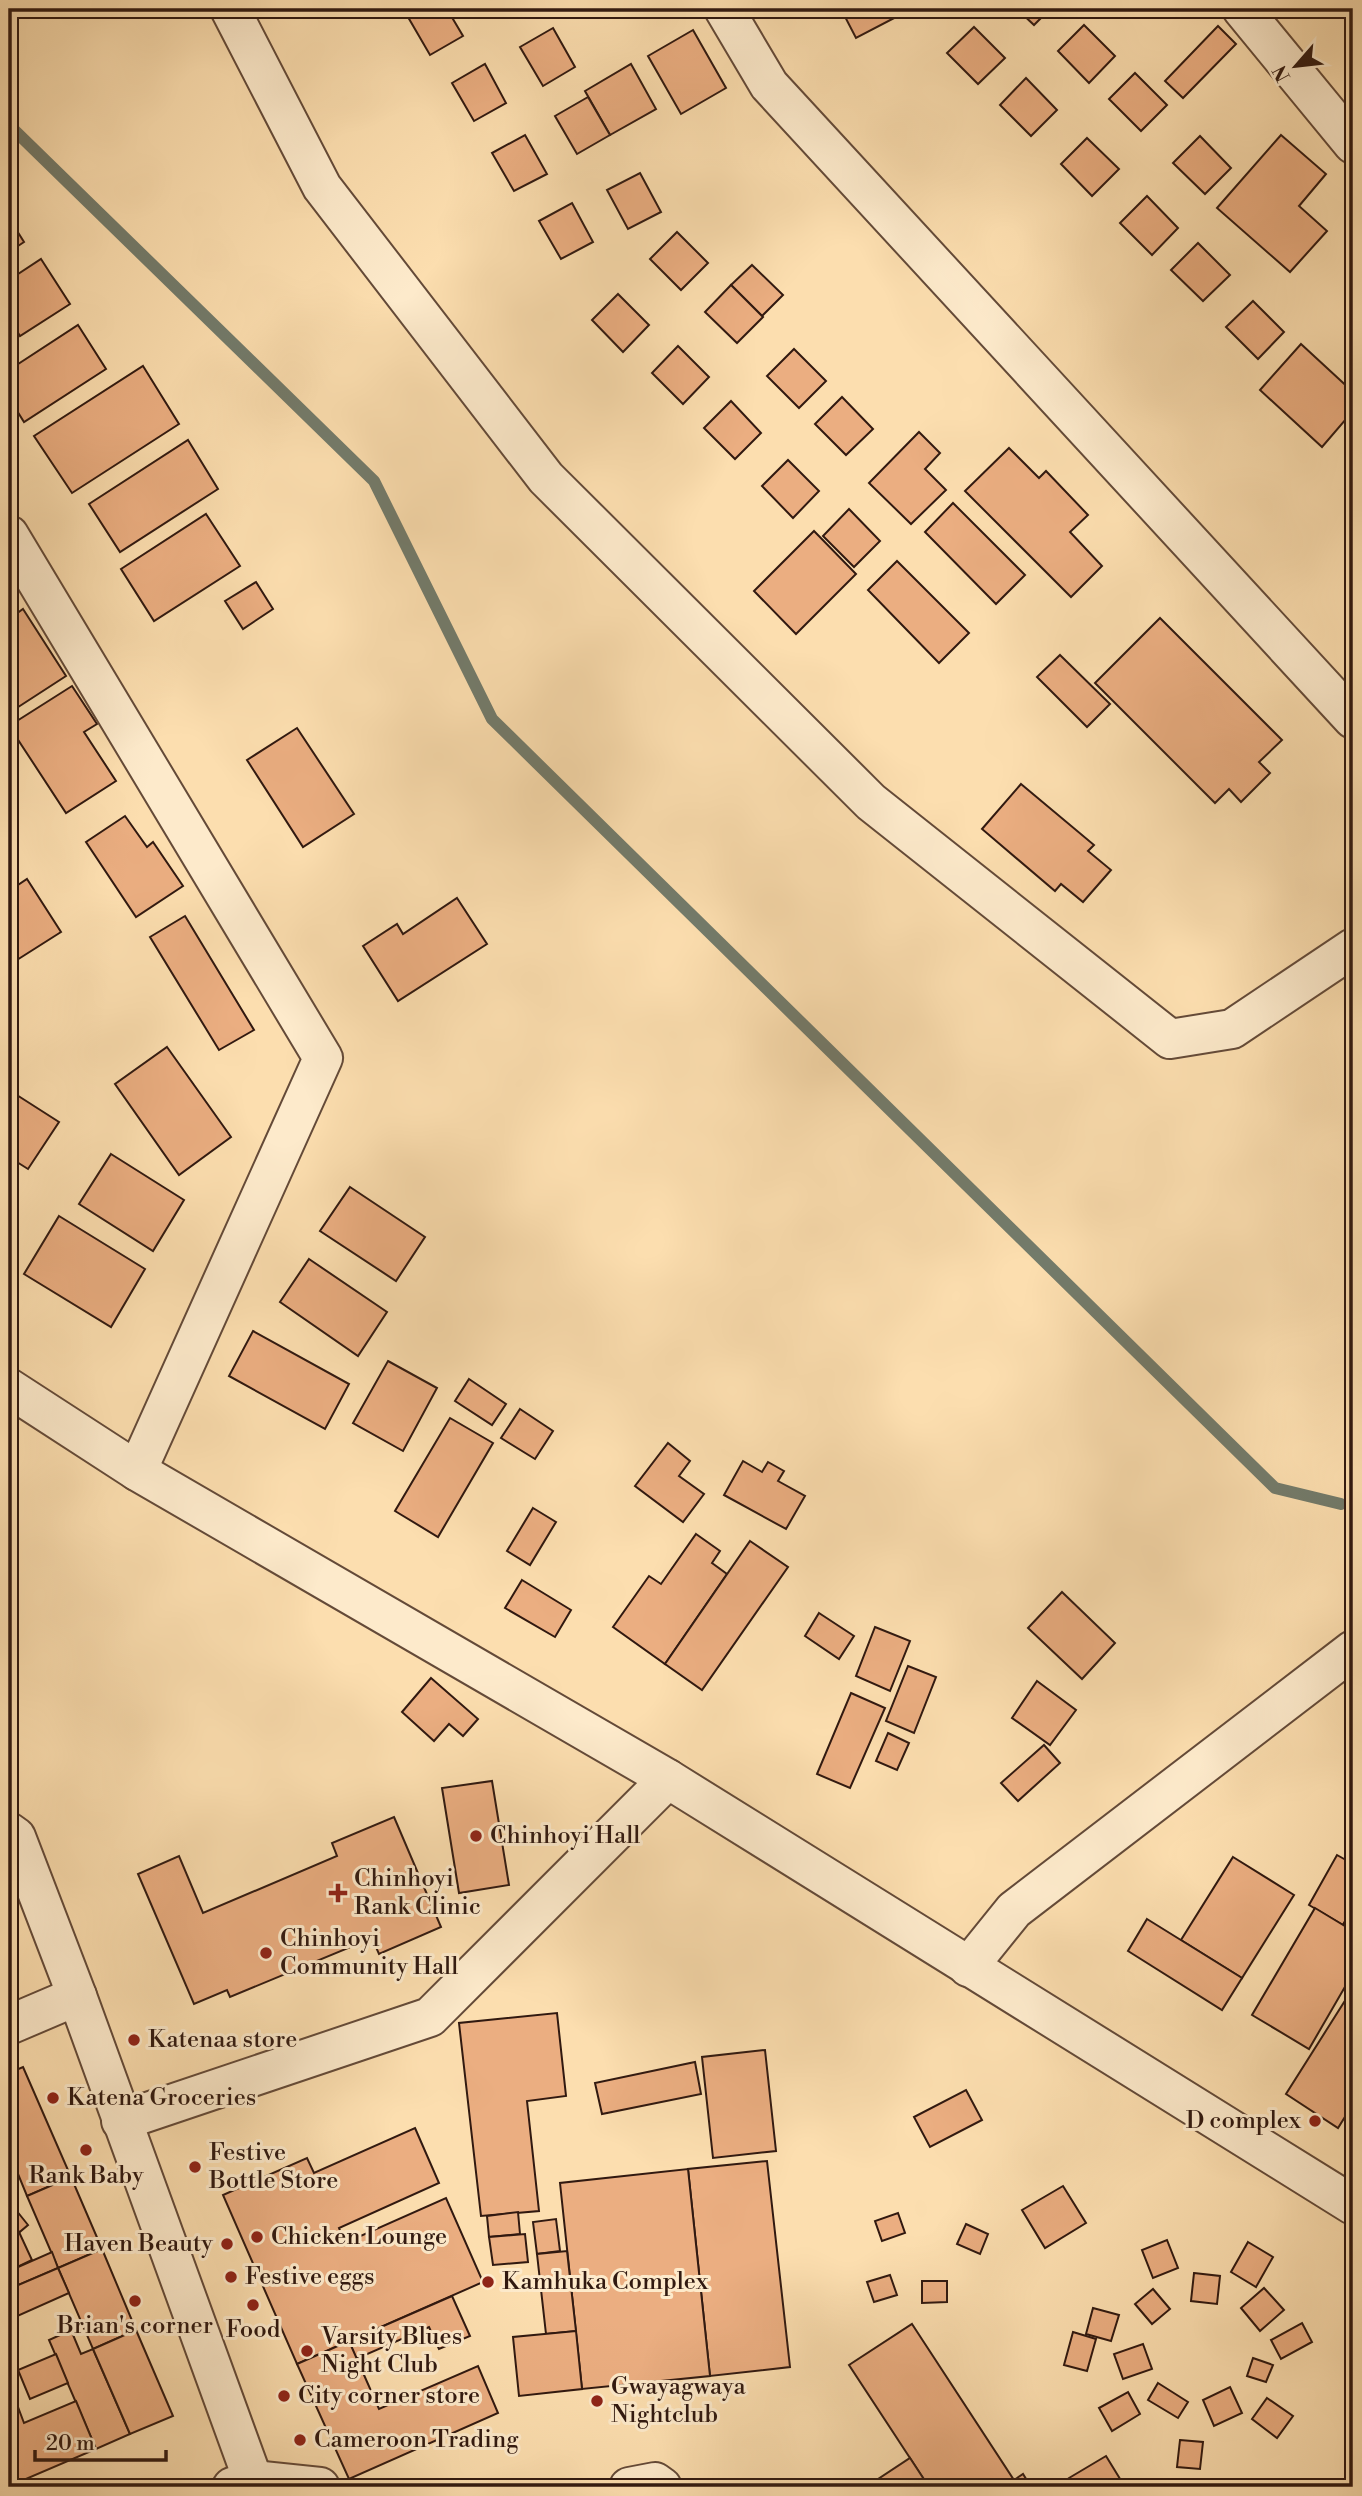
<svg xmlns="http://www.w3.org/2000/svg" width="1362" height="2496" font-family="'Libre Bodoni',serif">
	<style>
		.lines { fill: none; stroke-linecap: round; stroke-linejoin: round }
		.stream { stroke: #737b6b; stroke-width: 12 }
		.building { fill: #ebae81; stroke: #311910; stroke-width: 2 }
		.minor-casing { stroke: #644a38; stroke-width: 42 }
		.minor { stroke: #fdeacb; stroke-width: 38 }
		.poi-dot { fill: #8f2418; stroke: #fdeacb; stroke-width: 2.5 }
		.labels { text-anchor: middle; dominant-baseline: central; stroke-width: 6; stroke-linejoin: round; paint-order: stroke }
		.poi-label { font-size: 24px; fill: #311910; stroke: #fdeacb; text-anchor: start }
	</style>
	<rect width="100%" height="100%" fill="#fcdeaf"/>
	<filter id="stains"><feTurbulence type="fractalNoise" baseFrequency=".00286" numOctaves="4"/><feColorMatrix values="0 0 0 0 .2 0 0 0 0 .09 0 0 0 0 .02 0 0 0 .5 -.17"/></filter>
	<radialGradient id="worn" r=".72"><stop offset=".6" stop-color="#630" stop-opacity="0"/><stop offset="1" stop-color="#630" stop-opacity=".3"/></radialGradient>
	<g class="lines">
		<polyline class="stream" points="9,125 374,481 492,719 1275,1488 1341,1504"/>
	</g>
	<g class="building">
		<polygon points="422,9 447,9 463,36 430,55 408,17"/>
		<polygon points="841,9 897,9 900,15 856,38"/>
		<polygon points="1017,9 1050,9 1034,25"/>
		<polygon points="1084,25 1115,56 1089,83 1058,51"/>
		<polygon points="1218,26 1236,44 1183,98 1165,81"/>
		<polygon points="974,27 1005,58 978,84 947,53"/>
		<polygon points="553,28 575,67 543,86 520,47"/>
		<polygon points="693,30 726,88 681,114 648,56"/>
		<polygon points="485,64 506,103 474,121 452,83"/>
		<polygon points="631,64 656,109 610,135 585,91"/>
		<polygon points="1135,73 1167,105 1141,131 1109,99"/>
		<polygon points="1026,78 1057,110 1031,136 1000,105"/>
		<polygon points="588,97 610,135 577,154 555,116"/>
		<polygon points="525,135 547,174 514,191 492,153"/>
		<polygon points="1281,135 1326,174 1299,206 1327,231 1290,272 1217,208"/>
		<polygon points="1200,136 1231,168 1205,194 1173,163"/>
		<polygon points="1087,138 1119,169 1092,196 1061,164"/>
		<polygon points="640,173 661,212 628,229 607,190"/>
		<polygon points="1147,196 1178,228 1152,255 1120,223"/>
		<polygon points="572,203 593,242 561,259 539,221"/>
		<polygon points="9,218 24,242 9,252"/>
		<polygon points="677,232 708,263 681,290 650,259"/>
		<polygon points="1198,243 1230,275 1203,301 1171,270"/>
		<polygon points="41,259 70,304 20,336 9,318 9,280"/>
		<polygon points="752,265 783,295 762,316 731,285"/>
		<polygon points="731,285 763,317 737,343 705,312"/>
		<polygon points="618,294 649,325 623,352 592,320"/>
		<polygon points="1253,301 1284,332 1258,359 1226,327"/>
		<polygon points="78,325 106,369 24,422 9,398 9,370"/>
		<polygon points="1301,344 1353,392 1353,411 1322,447 1260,390"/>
		<polygon points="678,346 709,377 683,404 652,373"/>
		<polygon points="794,349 826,381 799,408 767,376"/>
		<polygon points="143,366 179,424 72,493 34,436"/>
		<polygon points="842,397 873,429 846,455 815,424"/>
		<polygon points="731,401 761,433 735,459 704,428"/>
		<polygon points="919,432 940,453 925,469 946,490 911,524 869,483"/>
		<polygon points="188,440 218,489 120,552 89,504"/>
		<polygon points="1009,448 1039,478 1046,471 1088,515 1070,532 1102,566 1071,597 965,491"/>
		<polygon points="788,460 819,491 793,518 762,486"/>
		<polygon points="953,503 1025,575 996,604 925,532"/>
		<polygon points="849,509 880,541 854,567 823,536"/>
		<polygon points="206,514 240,566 154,621 121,569"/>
		<polygon points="814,531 856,574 796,634 754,591"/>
		<polygon points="897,561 969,633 939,663 868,590"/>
		<polygon points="256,582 273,609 243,629 225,601"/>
		<polygon points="23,609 66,676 9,713 9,619"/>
		<polygon points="1160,618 1282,740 1259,762 1270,773 1241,802 1229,789 1215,803 1095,683"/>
		<polygon points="1060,655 1110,704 1087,727 1037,677"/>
		<polygon points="72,686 97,724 84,732 116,781 66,813 9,726"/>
		<polygon points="297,728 354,814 303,847 247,760"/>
		<polygon points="1021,784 1094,845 1088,851 1111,870 1083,902 1061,884 1055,891 982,829"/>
		<polygon points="125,816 147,847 153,842 183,886 136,917 86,842"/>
		<polygon points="27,879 61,932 9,965 9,891"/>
		<polygon points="457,898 487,944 398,1001 363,946 397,924 403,934"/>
		<polygon points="185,916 254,1030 219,1050 150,937"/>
		<polygon points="167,1047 231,1137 179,1175 115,1084"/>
		<polygon points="9,1090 59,1122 28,1169 9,1157"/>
		<polygon points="111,1154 184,1200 153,1251 79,1204"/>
		<polygon points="350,1187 425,1237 396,1281 320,1231"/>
		<polygon points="59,1216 145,1269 111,1327 24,1274"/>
		<polygon points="309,1259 387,1312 358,1356 280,1302"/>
		<polygon points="253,1331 349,1384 325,1429 229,1376"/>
		<polygon points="388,1361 437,1388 403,1451 353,1423"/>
		<polygon points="469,1379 506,1404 492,1425 455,1401"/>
		<polygon points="520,1409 553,1431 535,1459 501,1438"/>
		<polygon points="450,1418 493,1443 438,1537 395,1511"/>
		<polygon points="668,1443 690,1461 679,1476 704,1494 683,1522 635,1486"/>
		<polygon points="743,1461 762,1472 768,1462 784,1471 778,1481 805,1496 786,1529 724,1495"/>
		<polygon points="533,1508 556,1522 530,1565 507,1551"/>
		<polygon points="696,1534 720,1551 712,1563 727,1574 665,1664 613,1627 649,1576 661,1584"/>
		<polygon points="750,1541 788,1567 702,1690 665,1664"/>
		<polygon points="522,1580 571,1610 555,1637 505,1608"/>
		<polygon points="1062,1592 1115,1643 1082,1679 1028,1628"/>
		<polygon points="819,1613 854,1636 839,1659 805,1636"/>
		<polygon points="875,1627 910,1641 890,1691 856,1676"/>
		<polygon points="908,1666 936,1677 914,1733 886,1721"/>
		<polygon points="431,1678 478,1719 463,1736 449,1724 434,1741 402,1712"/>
		<polygon points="1037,1681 1076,1710 1050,1745 1012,1718"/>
		<polygon points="851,1693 885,1708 850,1788 817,1774"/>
		<polygon points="888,1733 909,1743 897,1770 876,1761"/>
		<polygon points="1044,1745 1060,1763 1018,1801 1001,1783"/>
		<polygon points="492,1781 509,1885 459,1893 442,1788"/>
		<polygon points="394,1817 441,1927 379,1954 372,1938 230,1997 227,1990 194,2004 138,1874 179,1856 203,1913 337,1856 332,1843"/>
		<polygon points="1337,1855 1353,1864 1353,1907 1343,1925 1309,1905"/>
		<polygon points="1233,1857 1294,1895 1242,1978 1181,1940"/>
		<polygon points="1353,1907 1353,1931 1343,1925"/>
		<polygon points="1315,1908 1353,1931 1353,1973 1309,2049 1252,2015"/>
		<polygon points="1147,1919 1242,1978 1222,2010 1128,1951"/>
		<polygon points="1353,1988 1353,2104 1338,2128 1286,2094"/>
		<polygon points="557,2013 566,2096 527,2101 539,2211 481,2216 459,2023"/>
		<polygon points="765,2050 776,2151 713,2158 702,2057"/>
		<polygon points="695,2062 701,2094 602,2114 595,2083"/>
		<polygon points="23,2067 71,2177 27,2196 9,2152 9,2073"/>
		<polygon points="966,2090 982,2120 930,2147 914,2117"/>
		<polygon points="415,2128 439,2183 339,2228 345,2243 446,2198 483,2282 297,2364 223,2195 307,2158 314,2173"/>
		<polygon points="767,2161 790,2367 710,2376 688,2169"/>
		<polygon points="688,2169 710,2376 582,2389 560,2183"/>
		<polygon points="71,2177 102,2249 58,2268 27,2196"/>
		<polygon points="1063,2186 1086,2223 1045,2248 1022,2210"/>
		<polygon points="12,2205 28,2225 9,2241 9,2207"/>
		<polygon points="518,2212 520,2234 489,2237 487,2216"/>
		<polygon points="898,2213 905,2233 882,2241 875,2221"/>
		<polygon points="556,2219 560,2251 537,2254 533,2222"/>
		<polygon points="966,2224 988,2234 980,2254 957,2244"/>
		<polygon points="19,2232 32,2260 9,2271 9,2241"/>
		<polygon points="525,2234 528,2262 493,2265 489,2237"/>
		<polygon points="1167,2240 1178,2268 1153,2278 1142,2250"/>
		<polygon points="1248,2242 1273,2257 1256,2287 1231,2272"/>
		<polygon points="102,2249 136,2330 93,2349 58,2268"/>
		<polygon points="567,2251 576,2331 546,2334 537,2254"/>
		<polygon points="52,2252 58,2268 9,2289 9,2271"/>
		<polygon points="58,2268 69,2293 13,2318 9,2309 9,2289"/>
		<polygon points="1194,2273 1220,2276 1217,2304 1191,2301"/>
		<polygon points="890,2275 897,2295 874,2302 867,2282"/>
		<polygon points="922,2281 947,2281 947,2302 922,2303"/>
		<polygon points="1264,2288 1284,2310 1260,2331 1241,2308"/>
		<polygon points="1153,2289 1170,2309 1152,2324 1135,2304"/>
		<polygon points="452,2296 470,2336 439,2349 429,2327 356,2359 349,2341"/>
		<polygon points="1093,2308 1119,2315 1111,2341 1086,2334"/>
		<polygon points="1302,2323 1312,2342 1281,2359 1271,2340"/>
		<polygon points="912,2324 1014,2480 1023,2474 1031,2487 929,2487 849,2365"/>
		<polygon points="71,2330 81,2354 93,2349 130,2434 96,2449 49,2340"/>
		<polygon points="136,2330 173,2416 130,2434 93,2349"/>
		<polygon points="576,2331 582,2389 519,2396 513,2337"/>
		<polygon points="1073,2332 1096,2339 1087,2371 1064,2365"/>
		<polygon points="349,2341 379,2409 478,2366 498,2413 349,2479 297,2364"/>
		<polygon points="1143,2344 1152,2369 1123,2379 1114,2354"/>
		<polygon points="56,2354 68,2383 30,2399 18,2370"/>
		<polygon points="1253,2358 1273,2365 1266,2382 1247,2376"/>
		<polygon points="1158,2383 1188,2402 1178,2418 1148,2400"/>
		<polygon points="1230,2387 1242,2413 1214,2426 1203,2400"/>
		<polygon points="1128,2392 1140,2414 1112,2431 1099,2408"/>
		<polygon points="1267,2398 1293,2416 1277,2438 1252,2419"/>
		<polygon points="76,2401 96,2449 19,2482 9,2458 9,2411 18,2407 24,2423"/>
		<polygon points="1180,2440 1203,2442 1200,2469 1177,2467"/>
		<polygon points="1106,2456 1125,2487 1074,2487 1069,2478"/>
		<polygon points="910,2458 929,2487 866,2487"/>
	</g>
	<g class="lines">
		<defs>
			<g id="minor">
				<polyline points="230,9 322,187 546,478 871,802 1170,1039 1232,1029 1353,948"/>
				<polyline points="724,9 769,85 1353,719"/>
				<polyline points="1242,9 1353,144"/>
				<polyline points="9,535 323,1058 137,1471"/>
				<polyline points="9,1388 137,1471 668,1779 1353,2205"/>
				<polyline points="9,1832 16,1837 77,1996 253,2480"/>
				<polyline points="968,1967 1014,1910 1353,1650"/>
				<polyline points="9,2025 77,1996"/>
				<polyline points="121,2121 430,2017 668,1779"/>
				<polyline points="232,2487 253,2480 320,2487"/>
				<polyline points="629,2487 655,2482 662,2487"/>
			</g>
		</defs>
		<use href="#minor" class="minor-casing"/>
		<use href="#minor" class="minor"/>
	</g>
	<g class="poi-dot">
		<circle cx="476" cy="1836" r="7"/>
		<path d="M334.5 1882.5h7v7h7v7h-7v7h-7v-7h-7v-7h7z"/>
		<circle cx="266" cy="1953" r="7"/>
		<circle cx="134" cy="2040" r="7"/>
		<circle cx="53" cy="2098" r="7"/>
		<circle cx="1315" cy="2121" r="7"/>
		<circle cx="86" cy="2150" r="7"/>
		<circle cx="195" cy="2167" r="7"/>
		<circle cx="257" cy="2237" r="7"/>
		<circle cx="227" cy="2244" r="7"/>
		<circle cx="231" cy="2277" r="7"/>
		<circle cx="488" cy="2282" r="7"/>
		<circle cx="135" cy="2301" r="7"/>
		<circle cx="253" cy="2305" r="7"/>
		<circle cx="307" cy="2351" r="7"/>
		<circle cx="284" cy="2396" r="7"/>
		<circle cx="597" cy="2401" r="7"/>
		<circle cx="300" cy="2440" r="7"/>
	</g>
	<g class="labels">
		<g class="poi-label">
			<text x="490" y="1836">Chinhoyi Hall</text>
			<text x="354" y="1879">Chinhoyi<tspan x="354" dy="28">Rank Clinic</tspan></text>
			<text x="280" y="1939">Chinhoyi<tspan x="280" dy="28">Community Hall</tspan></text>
			<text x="148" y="2040">Katenaa store</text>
			<text x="67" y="2098">Katena Groceries</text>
			<text x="1301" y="2121" text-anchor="end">D complex</text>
			<text x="209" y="2153">Festive<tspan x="209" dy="28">Bottle Store</tspan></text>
			<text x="86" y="2176" text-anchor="middle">Rank Baby</text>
			<text x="271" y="2237">Chicken Lounge</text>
			<text x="213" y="2244" text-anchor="end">Haven Beauty</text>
			<text x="245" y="2277">Festive eggs</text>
			<text x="502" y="2282">Kamhuka Complex</text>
			<text x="135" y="2326" text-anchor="middle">Brian's corner</text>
			<text x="253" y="2330" text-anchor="middle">Food</text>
			<text x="321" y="2337">Varsity Blues<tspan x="321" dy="28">Night Club</tspan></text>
			<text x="611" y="2387">Gwayagwaya<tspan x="611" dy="28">Nightclub</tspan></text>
			<text x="298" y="2396">City corner store</text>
			<text x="314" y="2440">Cameroon Trading</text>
		</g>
	</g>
	<rect width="1362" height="2496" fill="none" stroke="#fcdeaf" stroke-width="35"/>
	<rect x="10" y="10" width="1341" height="2475" fill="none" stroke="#311910" stroke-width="3.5"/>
	<rect x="18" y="18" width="1327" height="2461" fill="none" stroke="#311910" stroke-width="2"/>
	<g transform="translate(1296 66) rotate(242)" stroke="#fdeacb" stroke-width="5" paint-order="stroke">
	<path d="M0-5L12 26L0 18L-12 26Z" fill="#311910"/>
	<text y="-10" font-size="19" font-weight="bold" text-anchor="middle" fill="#311910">N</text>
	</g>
	<path d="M35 2450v10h131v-10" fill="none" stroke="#311910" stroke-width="3.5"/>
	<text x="46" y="2450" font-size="21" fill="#311910" stroke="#fdeacb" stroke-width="5" paint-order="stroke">20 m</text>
	<rect width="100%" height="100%" filter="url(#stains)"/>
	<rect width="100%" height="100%" fill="url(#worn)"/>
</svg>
